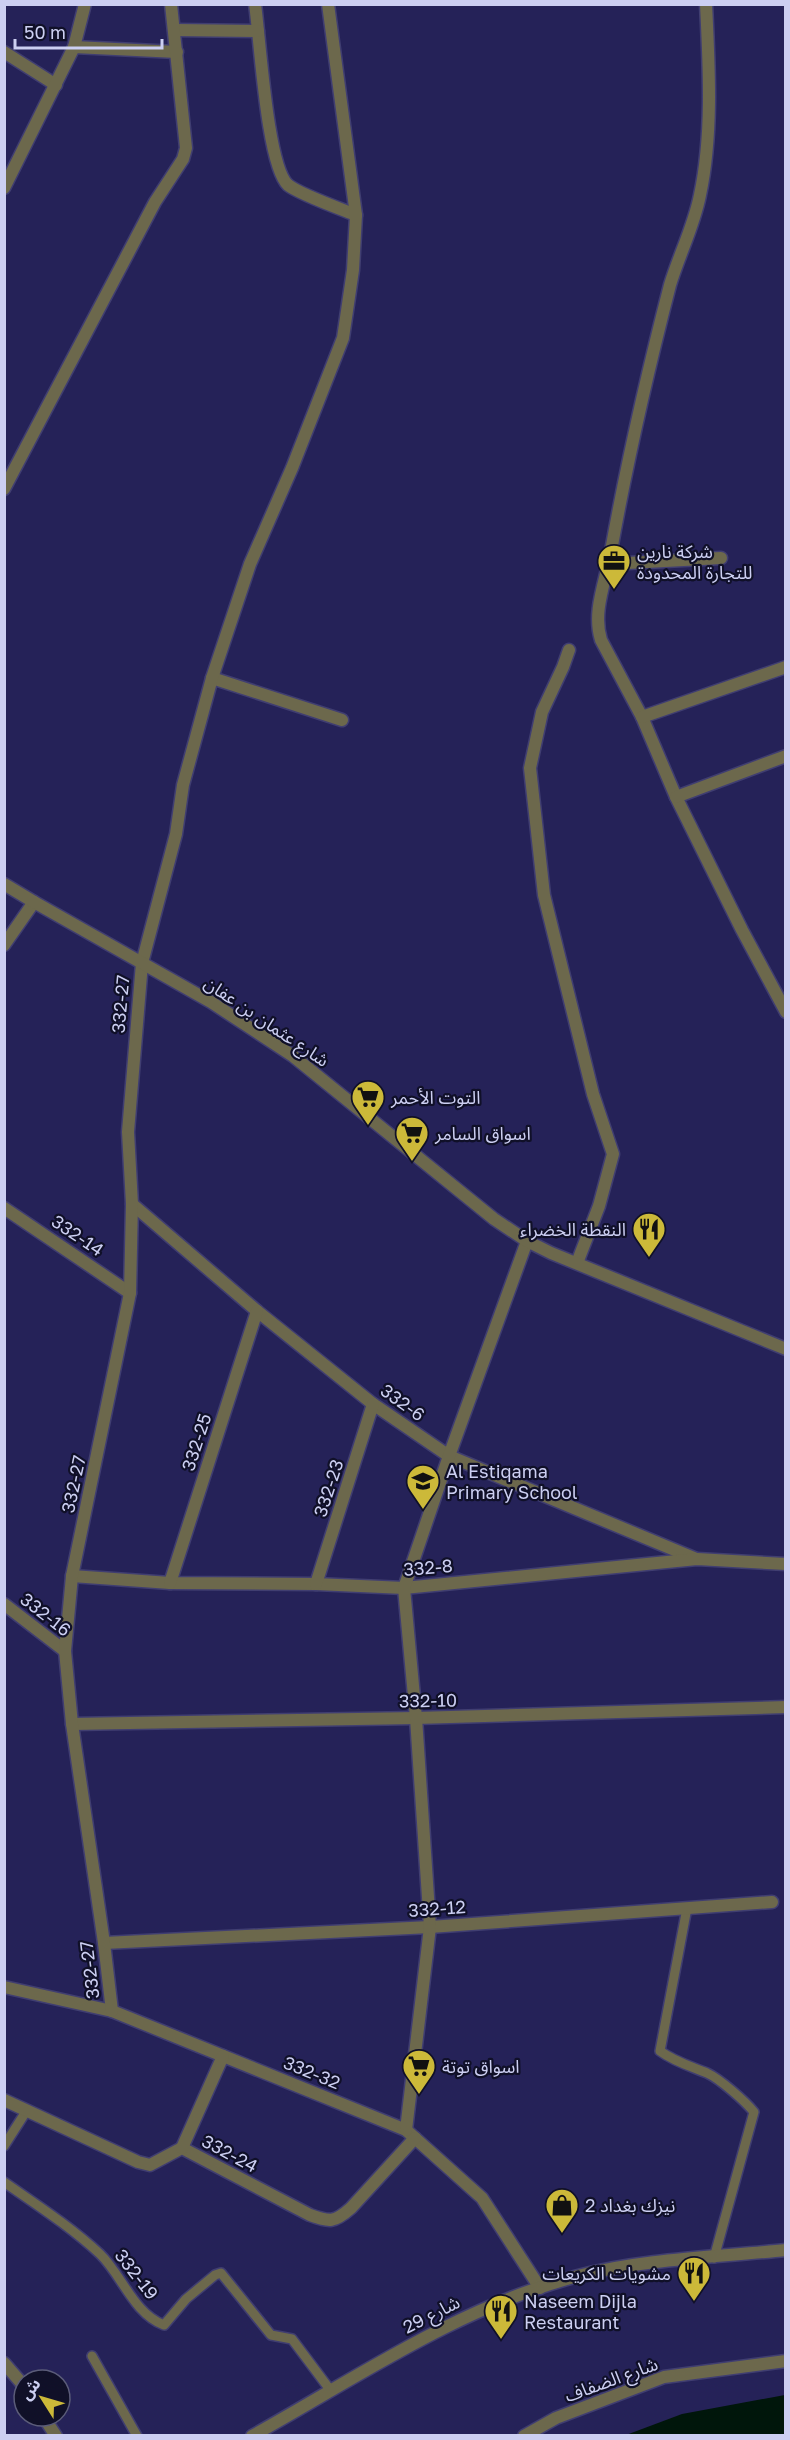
<svg xmlns="http://www.w3.org/2000/svg" width="790" height="2440" font-family="'Golos Text','Noto Sans Arabic',sans-serif">
	<style>
		.water { fill: #00160b }
		.lines { fill: none; stroke-linecap: round; stroke-linejoin: round }
		.service-casing { stroke: #403e71; stroke-width: 12 }
		.minor-casing { stroke: #403e71; stroke-width: 15 }
		.tertiary-casing { stroke: #403e71; stroke-width: 15 }
		.service { stroke: #6c684c; stroke-width: 9 }
		.minor { stroke: #6c684c; stroke-width: 12 }
		.tertiary { stroke: #6c684c; stroke-width: 12 }
		.labels { text-anchor: middle; dominant-baseline: central; stroke-width: 4.5; stroke-linejoin: round; paint-order: stroke }
		.poi-label { font-size: 18px; fill: #cccff2; stroke: #101028; text-anchor: start }
		.street-label { font-size: 18px; fill: #cccff2; stroke: #101028 }
	</style>
	<rect width="100%" height="100%" fill="#252258"/>
	<polygon class="water" points="785,2395 785,2435 626,2435 682,2414"/>
	<g class="lines">
		<defs>
			<g id="service">
				<path d="M687,1908L660,2051C675,2062 690,2066 707,2073C720,2079 745,2101 754,2112L714,2258"/>
				<polyline points="4,2146 27,2110"/>
				<path d="M4,2182C37,2205 71,2227 100,2254C122,2275 133,2313 164,2325L186,2299L215,2275L221,2273L271,2335L292,2339L331,2391"/>
				<polyline points="92,2356 137,2436"/>
			</g>
			<g id="minor">
				<path d="M255,4C260,39 267,166 288,185C299,194 341,209 356,215"/>
				<path d="M706,4C709,66 713,134 700,195C694,226 679,255 670,285C647,374 627,462 611,551C606,581 592,611 601,640L642,717L676,797L742,930L786,1012"/>
				<polyline points="175,30 258,31"/>
				<polyline points="74,47 177,52"/>
				<polyline points="4,52 56,85"/>
				<polyline points="4,188 74,47 85,4"/>
				<polyline points="4,489 155,202 183,159 186,148 171,4"/>
				<polyline points="609,564 721,558"/>
				<polyline points="569,650 563,667 542,712 530,768 544,895 593,1094 613,1154 599,1206 577,1263"/>
				<polyline points="212,678 342,720"/>
				<polyline points="642,717 786,667"/>
				<polyline points="676,797 786,756"/>
				<polyline points="4,945 34,902"/>
				<polyline points="132,1204 257,1311 373,1404 449,1456 694,1558"/>
				<polyline points="4,1208 130,1293"/>
				<polyline points="72,1576 170,1583 316,1584 404,1588 697,1559 786,1564"/>
				<polyline points="170,1583 257,1311"/>
				<polyline points="316,1584 373,1404"/>
				<polyline points="4,1604 65,1651"/>
				<polyline points="72,1724 416,1718 786,1707"/>
				<polyline points="104,1943 430,1927 772,1902"/>
				<polyline points="4,1987 112,2011 406,2130 482,2198 540,2288"/>
				<polyline points="112,2011 104,1943 72,1724 65,1651 72,1576 130,1293 132,1204 128,1132 142,963 176,834 183,785 212,678 250,564 292,468 343,338 353,270 356,215 328,4"/>
				<path d="M4,2100L138,2162L150,2165L182,2148L310,2215C330,2222 334,2223 351,2208L415,2138"/>
				<polyline points="406,2130 430,1927 416,1718 404,1588 449,1456 527,1241"/>
				<polyline points="182,2148 223,2056"/>
				<polyline points="4,2363 24,2386"/>
				<polyline points="43,2416 56,2436"/>
			</g>
			<g id="tertiary">
				<polyline points="4,884 34,902 211,1002 293,1056 494,1219 527,1241 551,1253 786,1349"/>
				<path d="M252,2436C358,2377 459,2307 578,2276C643,2259 718,2257 786,2250"/>
				<polyline points="524,2436 556,2418 664,2377 786,2361"/>
			</g>
		</defs>
		<use href="#service" class="service-casing"/>
		<use href="#minor" class="minor-casing"/>
		<use href="#tertiary" class="tertiary-casing"/>
		<use href="#service" class="service"/>
		<use href="#minor" class="minor"/>
		<use href="#tertiary" class="tertiary"/>
	</g>
	<defs>
		<symbol id="office-pin" viewBox="-11 -11 22 30"><path d="M0 17L-7.5 6A9.5 9.5 0 1 1 7.5 6Z" fill="#ccb939" stroke="#101028"/><path d="M-6-3h4V-5.5h4V-3h4V5H-6ZM-1-4.5V-3h2v-1.5ZM-6 0V1H6V0Z" fill="#111"/></symbol>
		<symbol id="supermarket-pin" viewBox="-11 -11 22 30"><path d="M0 17L-7.5 6A9.5 9.5 0 1 1 7.5 6Z" fill="#ccb939" stroke="#101028"/><path d="M-6-5.5h2.5l.6 2H6L4.5 2H-2.5L-4.4-4H-6ZM-1.5 3.2a1.3 1.3 0 1 0 .1 0ZM3 3.2a1.3 1.3 0 1 0 .1 0Z" fill="#111"/></symbol>
		<symbol id="restaurant-pin" viewBox="-11 -11 22 30"><path d="M0 17L-7.5 6A9.5 9.5 0 1 1 7.5 6Z" fill="#ccb939" stroke="#101028"/><path d="M-5-6h1v4h1v-4h1v4h1v-4h1v5L-1.5 .5V6h-2V.5L-5-1ZM5-6V6H3V1.5H1.5Q1.5-4 5-6Z" fill="#111"/></symbol>
		<symbol id="school-pin" viewBox="-11 -11 22 30"><path d="M0 17L-7.5 6A9.5 9.5 0 1 1 7.5 6Z" fill="#ccb939" stroke="#101028"/><path d="M0-5L7-2L0 1L-7-2ZM-4 1L0 2.5L4 1V4Q0 6-4 4Z" fill="#111"/></symbol>
		<symbol id="shop-pin" viewBox="-11 -11 22 30"><path d="M0 17L-7.5 6A9.5 9.5 0 1 1 7.5 6Z" fill="#ccb939" stroke="#101028"/><path d="M-5-2.5h2.3a2.7 3.5 0 0 1 5.4 0H5L5.5 6h-11ZM-1.5-2.5h3a1.5 2.3 0 0 0-3 0Z" fill="#111"/></symbol>
	</defs>
	<g fill-rule="evenodd">
		<use href="#office-pin" x="595" y="542" width="38" height="52"/>
		<use href="#supermarket-pin" x="349" y="1078" width="38" height="52"/>
		<use href="#supermarket-pin" x="393" y="1114" width="38" height="52"/>
		<use href="#restaurant-pin" x="630" y="1210" width="38" height="52"/>
		<use href="#school-pin" x="404" y="1462" width="38" height="52"/>
		<use href="#supermarket-pin" x="400" y="2047" width="38" height="52"/>
		<use href="#shop-pin" x="543" y="2186" width="38" height="52"/>
		<use href="#restaurant-pin" x="675" y="2254" width="38" height="52"/>
		<use href="#restaurant-pin" x="482" y="2292" width="38" height="52"/>
	</g>
	<g class="labels">
		<g class="poi-label">
			<text x="637" y="551">شركة نارين<tspan x="637" dy="21">للتجارة المحدودة</tspan></text>
			<text x="391" y="1097">التوت الأحمر</text>
			<text x="435" y="1133">اسواق السامر</text>
			<text x="626" y="1229" text-anchor="end">النقطة الخضراء</text>
			<text x="446" y="1471">Al Estiqama<tspan x="446" dy="21">Primary School</tspan></text>
			<text x="442" y="2066">اسواق توتة</text>
			<text x="585" y="2205">نيزك بغداد 2</text>
			<text x="671" y="2273" text-anchor="end">مشويات الكريعات</text>
			<text x="524" y="2301">Naseem Dijla<tspan x="524" dy="21">Restaurant</tspan></text>
		</g>
		<g class="street-label">
			<text transform="translate(120 1004) rotate(-85)">332-27</text>
			<text transform="translate(267 1021) rotate(34)">شارع عثمان بن عفان</text>
			<text transform="translate(78 1235) rotate(34)">332-14</text>
			<text transform="translate(403 1402) rotate(36)">332-6</text>
			<text transform="translate(196 1442) rotate(-72)">332-25</text>
			<text transform="translate(73 1484) rotate(-78)">332-27</text>
			<text transform="translate(328 1488) rotate(-72)">332-23</text>
			<text transform="translate(428 1567) rotate(-5)">332-8</text>
			<text transform="translate(46 1614) rotate(38)">332-16</text>
			<text transform="translate(428 1700) rotate(-1)">332-10</text>
			<text transform="translate(437 1908) rotate(-4)">332-12</text>
			<text transform="translate(89 1970) rotate(-97)">332-27</text>
			<text transform="translate(312 2072) rotate(22)">332-32</text>
			<text transform="translate(230 2153) rotate(28)">332-24</text>
			<text transform="translate(137 2274) rotate(52)">332-19</text>
			<text transform="translate(431 2314) rotate(-27)">شارع 29</text>
			<text transform="translate(611 2379) rotate(-20)">شارع الضفاف</text>
		</g>
	</g>
	<rect width="790" height="2440" fill="none" stroke="#cccff2" stroke-width="12"/>
	<g transform="translate(42 2398) rotate(307)"><circle r="28" fill="#101028" stroke="#5b5c79" stroke-width="1.5"/>
	<path d="M0-4.5L10 22L0 15L-10 22Z" fill="#ccb939"/>
	<text y="-9" font-size="16" font-weight="bold" text-anchor="middle" fill="#cccff2">ش</text>
	</g>
	<path d="M15 39v9h147v-9" fill="none" stroke="#cccff2" stroke-width="3"/>
	<text x="24" y="39" font-size="18" fill="#cccff2" stroke="#101028" stroke-width="4.5" paint-order="stroke">50 m</text>
</svg>
